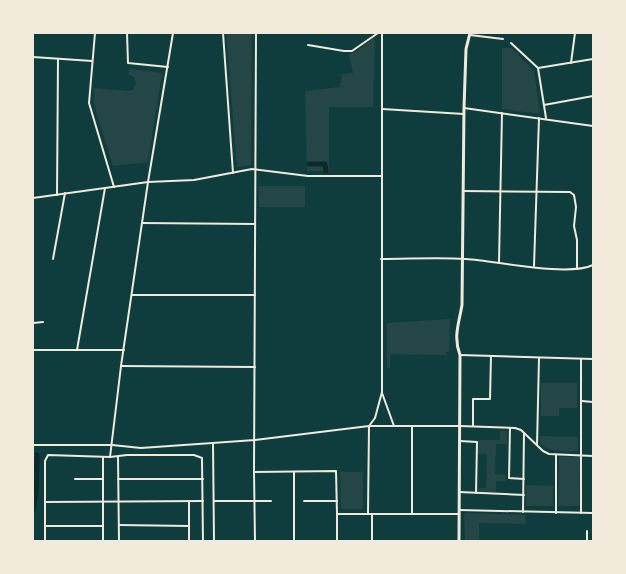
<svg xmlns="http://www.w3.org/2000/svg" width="626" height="574" font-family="'Times New Roman',serif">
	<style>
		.green { fill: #244646 }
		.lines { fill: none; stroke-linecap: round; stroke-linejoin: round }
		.canal { stroke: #0a2a2b; stroke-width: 5 }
		.minor { stroke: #f1e9da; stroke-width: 2 }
		.tertiary { stroke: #f1e9da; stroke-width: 3 }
	</style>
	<rect width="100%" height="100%" fill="#0f3d3e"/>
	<g class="green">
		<polygon points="226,33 252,33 251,165 237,167"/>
		<polygon points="375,37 373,107 329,107 329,171 327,171 326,163 314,162 314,166 323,165 324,171 307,171 305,91 340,87 342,74 353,73 349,54 357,51"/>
		<polygon points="502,48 512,48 534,71 540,114 502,109"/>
		<polygon points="130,69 162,73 148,162 113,166 94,105 94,88 128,91 133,90 136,83 134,77 128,74"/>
		<rect x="259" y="186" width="46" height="21"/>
		<polygon points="450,319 449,352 446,352 446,355 390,354 390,368 387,368 387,323"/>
		<polygon points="541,383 577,383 577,408 559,408 559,416 541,416"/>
		<polygon points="500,431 507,431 507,444 496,444 495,474 506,475 506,481 496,481 496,492 478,492 478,488 486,488 487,454 478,454 478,440 500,440"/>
		<path d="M540,436L578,437V451C565,451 549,453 540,443Z"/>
		<polygon points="559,457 580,457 579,506 558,506"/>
		<polygon points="340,472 363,472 363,509 341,509"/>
		<polygon points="526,485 553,486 553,506 526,506"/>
		<polygon points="466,513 525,515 526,524 479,523 479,541 465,541 464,515"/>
	</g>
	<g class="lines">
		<g class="canal">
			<polyline points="309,164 325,164 326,171"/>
			<polyline points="33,510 36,492 37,455"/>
		</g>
		<g class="minor">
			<polyline points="95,33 89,103 114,187"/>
			<polyline points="127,33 128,63 168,67"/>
			<polyline points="223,33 233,173"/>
			<polyline points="256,33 254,472 336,471 337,514 459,514"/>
			<polyline points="470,35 503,39"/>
			<polyline points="511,43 538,68"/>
			<polyline points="308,45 344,51 352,51 378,33"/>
			<polyline points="33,57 92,61"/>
			<polyline points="571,63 575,33"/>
			<polyline points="544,105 593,96"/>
			<polyline points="464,108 593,126"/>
			<polyline points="382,109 464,114"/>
			<polyline points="546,118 538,68 593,59"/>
			<polyline points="463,191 570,192 574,195 576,207 574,226 577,240 577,269"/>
			<polyline points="57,195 58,59"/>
			<polyline points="33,198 148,182 194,180 252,169 308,176 381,176"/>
			<polyline points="142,223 255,224"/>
			<polyline points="53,259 65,193"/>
			<path d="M381,259C409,259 438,257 466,259C497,261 567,277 593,265"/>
			<polyline points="499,262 502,113"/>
			<polyline points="534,266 539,118"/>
			<polyline points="132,295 255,295"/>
			<polyline points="33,323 43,322"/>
			<polyline points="33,350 124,350"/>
			<polyline points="77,350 105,188"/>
			<polyline points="460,355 593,359"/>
			<polyline points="121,366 255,367"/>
			<polyline points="382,393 394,426"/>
			<polyline points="582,401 593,402"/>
			<polyline points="369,426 375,418 382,392 382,33"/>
			<polyline points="412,426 412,514"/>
			<polyline points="473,426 473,399 490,399 491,356"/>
			<polyline points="510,428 509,478 524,479"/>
			<polyline points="460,441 477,442 476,493"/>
			<polyline points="213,443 214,541"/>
			<polyline points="33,445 112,445 141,448 255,440 369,426 460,426 515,428 521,430 543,451 549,454 593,456"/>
			<polyline points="537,445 539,358"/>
			<polyline points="110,457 121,366 148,182 173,33"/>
			<polyline points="118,457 119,541"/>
			<polyline points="254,472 255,541"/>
			<polyline points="294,472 294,541"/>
			<polyline points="75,479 103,479"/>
			<polyline points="118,479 203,479"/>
			<polyline points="459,492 524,495"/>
			<polyline points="214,501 271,501"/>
			<polyline points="304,501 337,501"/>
			<polyline points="45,502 203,501"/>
			<polyline points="459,510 593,513"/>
			<polyline points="523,512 524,433"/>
			<polyline points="556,513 556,455"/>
			<polyline points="581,513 581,359"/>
			<polyline points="337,514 337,541"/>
			<polyline points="368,514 369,426"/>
			<polyline points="372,514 372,541"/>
			<polyline points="119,525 189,526"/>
			<polyline points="45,526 103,526"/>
			<polyline points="45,541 45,461 48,455 110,457 127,455 194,455 202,458 202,461 203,541"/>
			<polyline points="103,541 103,457"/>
			<polyline points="189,541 189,501"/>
			<polyline points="587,541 587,531"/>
		</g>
		<path class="tertiary" d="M459,541L460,355C453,337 459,323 462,305L464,108L466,49L470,33"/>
	</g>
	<rect width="626" height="574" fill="none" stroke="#f1e9da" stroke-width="68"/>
</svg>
